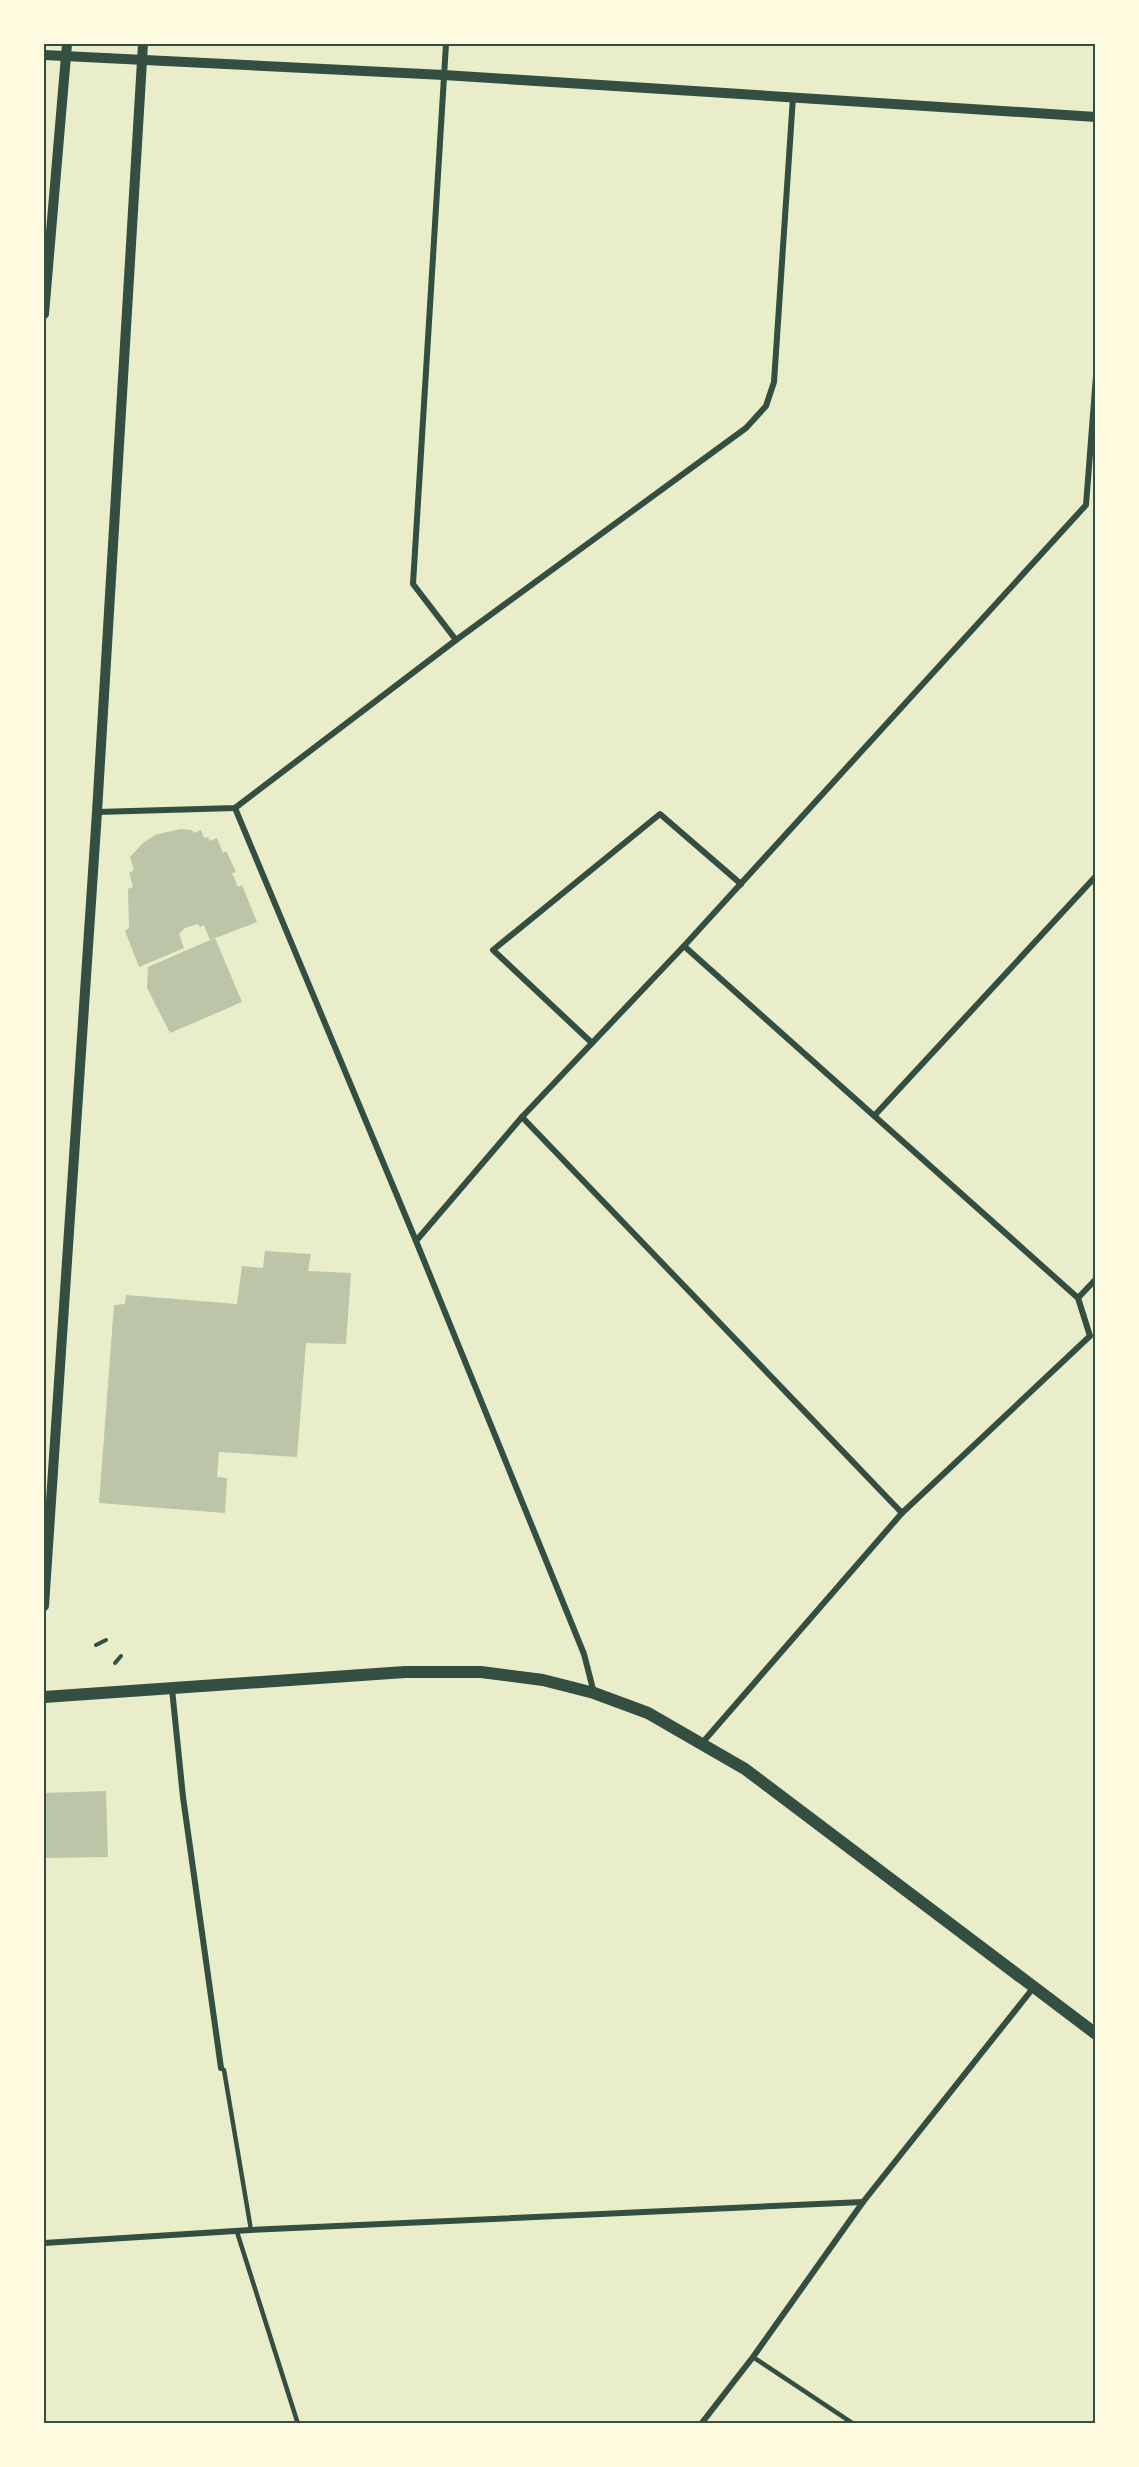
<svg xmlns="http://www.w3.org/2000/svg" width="1139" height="2467" font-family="'PT Serif',serif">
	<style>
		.building { fill: #bcc5a7 }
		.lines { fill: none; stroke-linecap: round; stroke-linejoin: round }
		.path { stroke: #344e41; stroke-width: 4 }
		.service { stroke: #344e41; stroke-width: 4.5 }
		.minor { stroke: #344e41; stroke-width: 6 }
		.tertiary { stroke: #344e41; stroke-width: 10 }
		.secondary { stroke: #344e41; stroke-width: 12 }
		.neatline { fill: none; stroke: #344e41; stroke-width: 2 }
	</style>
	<rect width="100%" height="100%" fill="#e9edc9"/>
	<g class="building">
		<polygon points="180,829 192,830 194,833 201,830 204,838 208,837 210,841 217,838 223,853 226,851 236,872 232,873 238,887 242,885 257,922 210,940 204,925 200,927 198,924 185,928 179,934 184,948 139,967 125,931 129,928 128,889 133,887 129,873 134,870 130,857 143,843 155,835"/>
		<polygon points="215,938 242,1002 170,1033 147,988 148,967"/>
		<polygon points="265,1251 311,1254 308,1271 351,1273 346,1344 306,1343 297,1457 219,1452 217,1477 227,1478 225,1513 99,1503 114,1305 125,1304 126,1295 237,1304 242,1266 263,1268"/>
		<polygon points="106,1791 108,1857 44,1858 44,1793"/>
	</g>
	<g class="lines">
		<g class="path">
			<polyline points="96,1645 106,1640"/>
			<polyline points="115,1663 121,1656"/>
		</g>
		<g class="service">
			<polyline points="221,2068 224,2070 251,2230"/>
			<polyline points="237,2232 298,2424"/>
			<polyline points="753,2357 854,2424"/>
		</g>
		<g class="minor">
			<polyline points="446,44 413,584 456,640 746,428 766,406 774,382 793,97"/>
			<polyline points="235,808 416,1241 584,1654 594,1693"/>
			<polyline points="97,812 235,808 456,640"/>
			<polyline points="684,946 1078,1298"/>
			<polyline points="592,1043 493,950 660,814 741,884"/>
			<polyline points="875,1115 1096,876"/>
			<polyline points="522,1117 902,1513"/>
			<polyline points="416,1241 522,1117 684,946 1086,505 1096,376"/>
			<polyline points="172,1689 183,1797 221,2068"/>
			<polyline points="703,1742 902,1513 1090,1336 1078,1298 1096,1279"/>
			<polyline points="44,2243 251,2230 863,2202"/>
			<polyline points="701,2424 753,2357 863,2202 1034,1987"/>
		</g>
		<g class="tertiary">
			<polyline points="44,55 444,75 1096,117"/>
			<polyline points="44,314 67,44"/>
			<polyline points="44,1606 97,812 143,44"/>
		</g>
		<polyline class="secondary" points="44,1697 405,1672 481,1672 543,1680 594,1693 648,1713 745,1769 1096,2034"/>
	</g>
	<rect width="1139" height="2467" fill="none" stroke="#fefae0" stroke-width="90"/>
	<rect x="45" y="45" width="1049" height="2377" class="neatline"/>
</svg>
